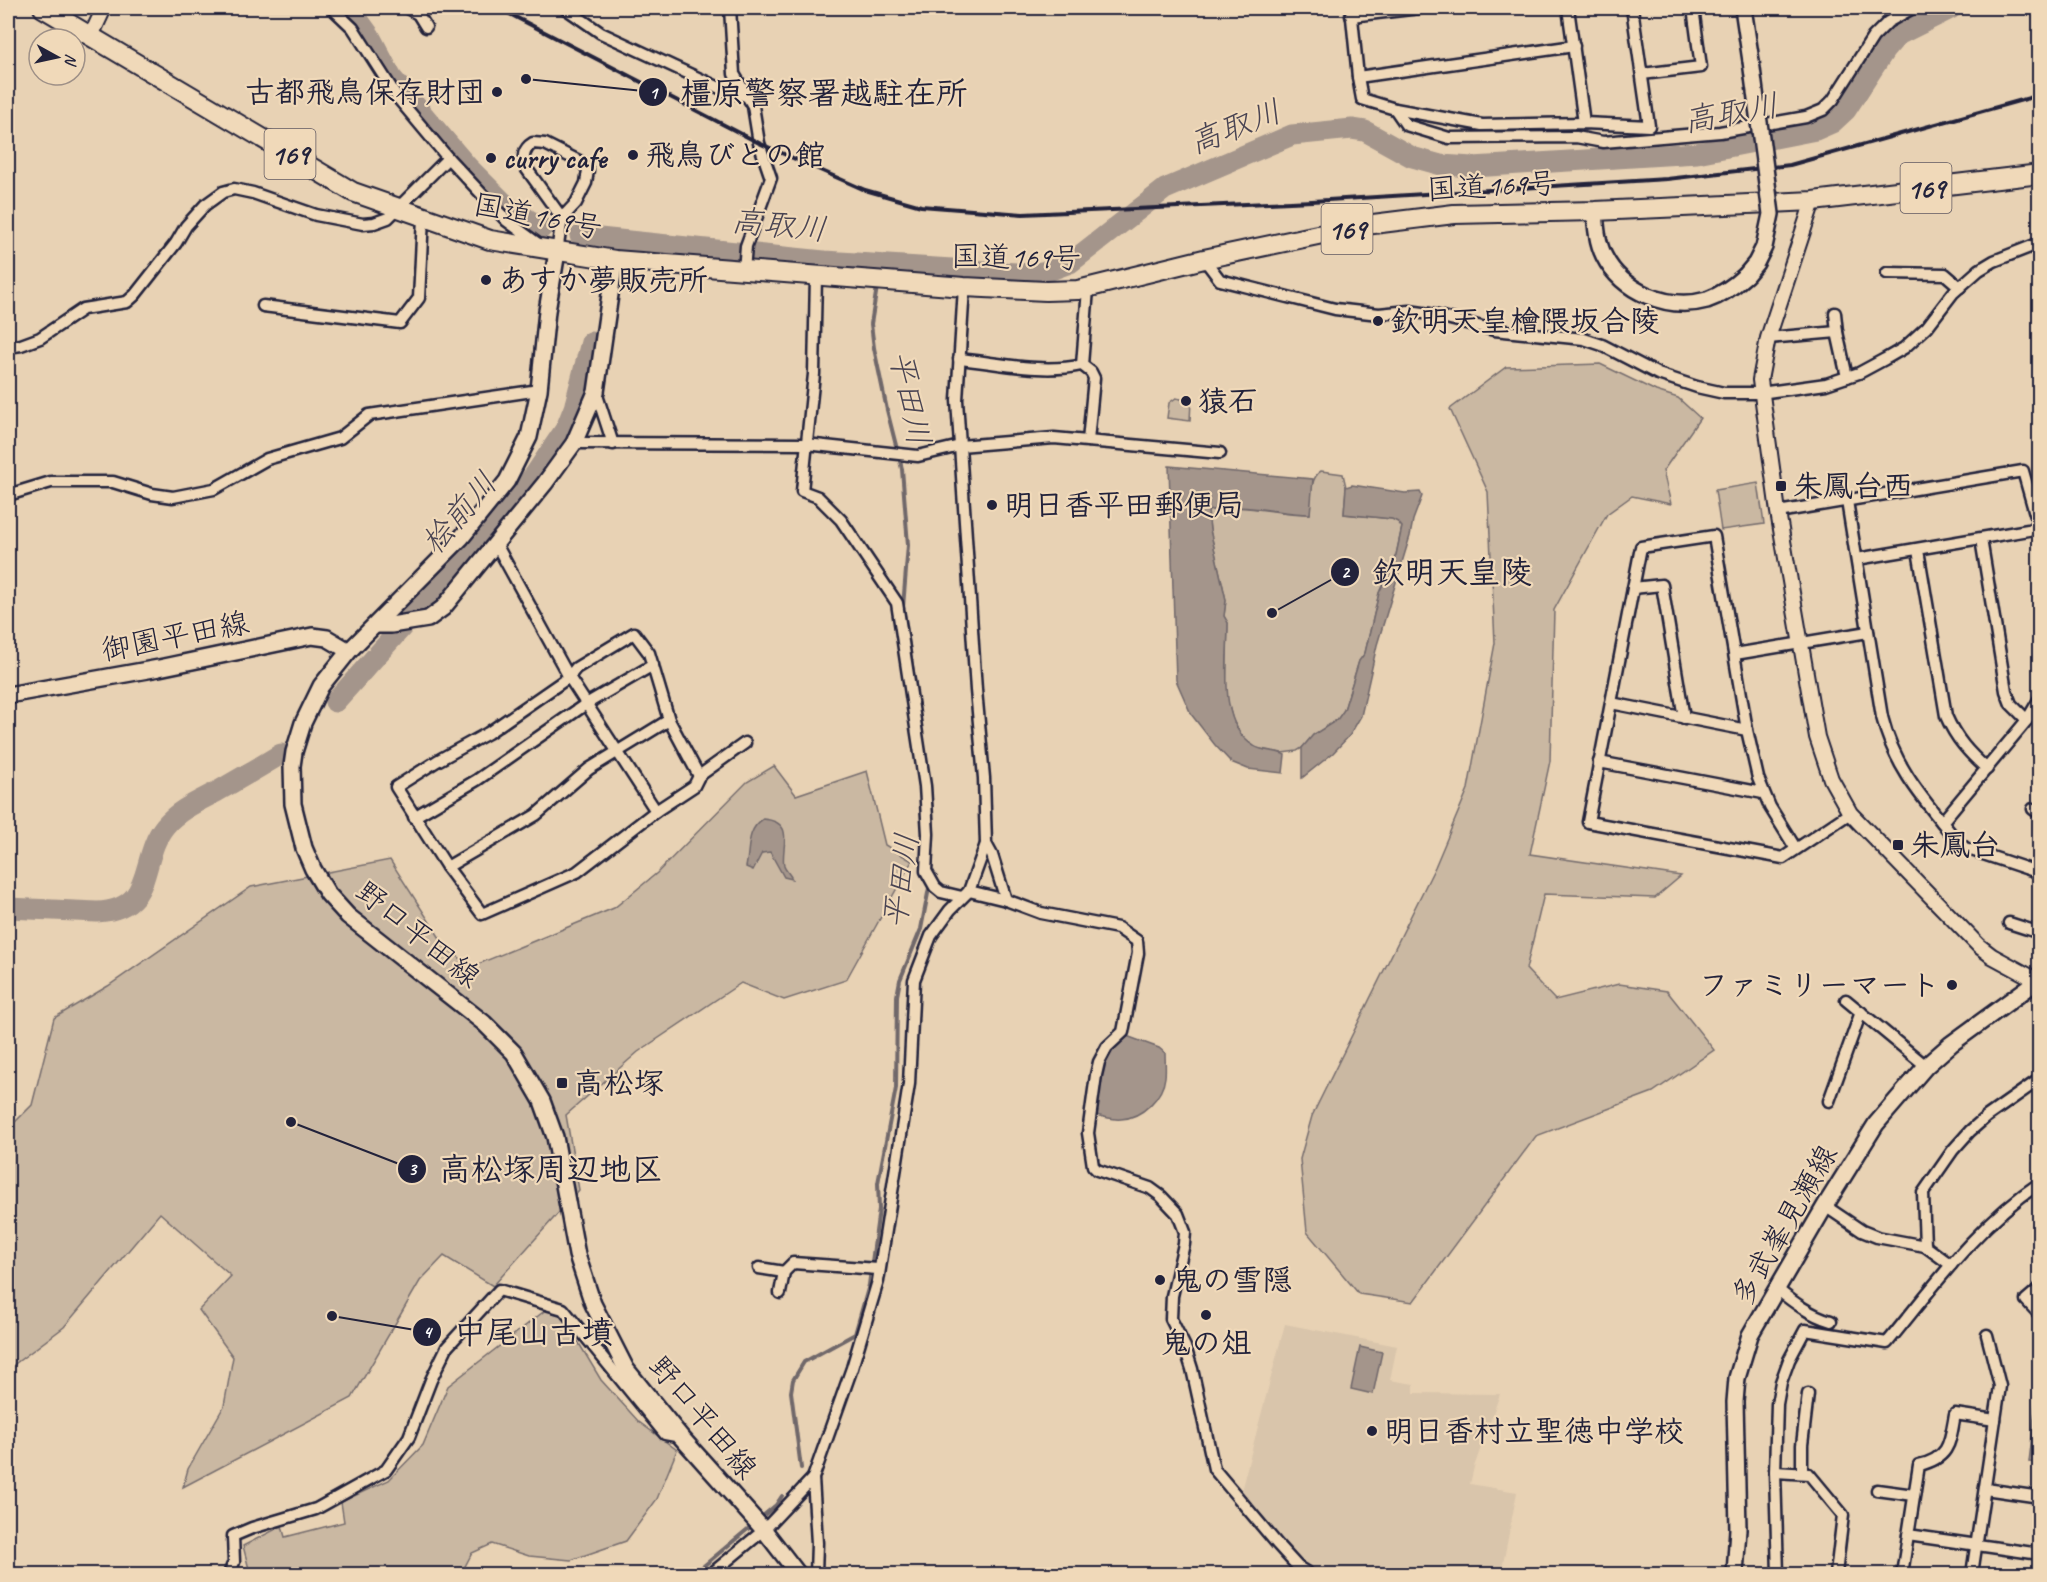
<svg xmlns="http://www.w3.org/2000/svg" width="2047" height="1582" font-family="Caveat,'Klee One',sans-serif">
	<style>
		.built { fill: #d9c5ab }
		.green { fill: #cab8a2; stroke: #766d6e; stroke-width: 1.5 }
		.water { fill: #a4958b; stroke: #70676b; stroke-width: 1.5 }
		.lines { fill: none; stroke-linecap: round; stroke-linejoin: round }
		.stream { stroke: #70676b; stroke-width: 4 }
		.river { stroke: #a4958b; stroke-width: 21 }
		.minor-casing { stroke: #22223b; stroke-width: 15 }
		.tertiary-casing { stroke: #22223b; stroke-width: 18 }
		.secondary-casing { stroke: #22223b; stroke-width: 20 }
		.trunk-casing { stroke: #22223b; stroke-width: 22 }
		.minor { stroke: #f0d9b9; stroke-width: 10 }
		.tertiary { stroke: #f0d9b9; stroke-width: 14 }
		.secondary { stroke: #f0d9b9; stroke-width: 15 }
		.trunk { stroke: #f0d9b9; stroke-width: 18 }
		.rail { stroke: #22223b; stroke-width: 4 }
		.secondary-bridge-casing { stroke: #22223b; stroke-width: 20; stroke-linecap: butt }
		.secondary-bridge { stroke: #f0d9b9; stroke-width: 15 }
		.poi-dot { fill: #22223b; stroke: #f0d9b9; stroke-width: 2 }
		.labels { text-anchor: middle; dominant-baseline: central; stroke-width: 4.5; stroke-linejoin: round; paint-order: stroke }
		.shield { fill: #f0d9b9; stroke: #605961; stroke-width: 1.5 }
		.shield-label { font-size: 28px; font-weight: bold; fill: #22223b }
		.poi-label { font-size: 30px; font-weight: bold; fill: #22223b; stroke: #f0d9b9; text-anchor: start }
		.street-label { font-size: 30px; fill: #22223b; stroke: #f0d9b9 }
		.water-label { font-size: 32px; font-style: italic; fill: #494453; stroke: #f0d9b9 }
		.leader { fill: none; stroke: #22223b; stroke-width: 2 }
		.callout-dot { fill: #22223b; stroke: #f0d9b9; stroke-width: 2 }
		.mark-label { font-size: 18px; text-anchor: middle; font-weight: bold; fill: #fff }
		.callout-label { font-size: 32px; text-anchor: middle; font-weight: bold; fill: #22223b; stroke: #f0d9b9; stroke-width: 4.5; stroke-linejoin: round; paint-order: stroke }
	</style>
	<rect width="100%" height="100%" fill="#e8d2b4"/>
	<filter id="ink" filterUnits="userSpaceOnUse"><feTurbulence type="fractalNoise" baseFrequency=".0167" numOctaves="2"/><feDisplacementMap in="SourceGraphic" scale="12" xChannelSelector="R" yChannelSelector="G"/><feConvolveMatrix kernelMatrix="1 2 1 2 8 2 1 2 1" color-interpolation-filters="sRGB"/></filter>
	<g filter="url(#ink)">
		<polygon class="built" points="1285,1324 1397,1346 1390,1380 1414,1384 1414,1393 1500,1394 1474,1467 1470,1484 1517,1492 1501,1574 1317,1574 1269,1527 1241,1491"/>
		<g class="green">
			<polygon points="1600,364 1656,391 1678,398 1700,418 1663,471 1671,504 1632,496 1607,514 1554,610 1550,761 1530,854 1681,876 1655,898 1544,894 1526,969 1555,1000 1619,984 1667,991 1714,1050 1653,1092 1536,1136 1413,1302 1359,1294 1307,1232 1300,1159 1312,1116 1435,867 1468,789 1495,643 1488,492 1450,409 1506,367"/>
			<polygon points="1176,398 1191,401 1190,421 1167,418 1169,403"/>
			<path d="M1321,471L1343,474L1346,487L1344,514L1392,519L1398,522L1402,527L1396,555L1379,593L1365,653L1359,661L1344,710L1337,720L1313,735L1302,748L1297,751L1282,753L1256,748L1244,739L1233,721L1226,696L1228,623L1224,616L1226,600L1210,530L1208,511C1240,501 1277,515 1310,514C1311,501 1309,478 1321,471Z"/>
			<polygon points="1758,483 1764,524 1721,530 1715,490"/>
			<polygon points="774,766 796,795 867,771 885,845 912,861 846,980 784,1000 741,983 638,1052 566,1115 579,1190 493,1286 444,1256 420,1281 352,1398 183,1487 188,1469 224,1406 233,1357 199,1310 231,1276 160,1213 64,1327 8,1369 8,1129 32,1105 54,1018 108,986 251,887 390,860 445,946 471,967 614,908 657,873 747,782"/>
			<polygon points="547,1309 562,1315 601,1380 639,1422 677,1450 657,1499 626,1541 571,1560 529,1556 492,1544 472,1553 461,1574 340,1574 322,1569 249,1569 243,1546 282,1526 285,1537 344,1522 341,1502 389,1480 423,1445 448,1386"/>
		</g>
		<g class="water">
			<path d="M1169,466L1313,479L1310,514C1280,514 1236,501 1208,511L1210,530L1226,600L1224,616L1228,623C1228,659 1217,725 1254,746C1263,752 1276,750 1285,755L1283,773L1248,769L1231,762L1215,745L1191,714L1176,680Z"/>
			<polygon points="1352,485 1405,493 1420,492 1422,496 1413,520 1410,536 1377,645 1361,716 1350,735 1333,753 1302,778 1302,748 1313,735 1337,720 1344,710 1359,661 1365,653 1379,593 1396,555 1402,527 1398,522 1392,519 1344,514 1346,487"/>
			<path d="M763,819C797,822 780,847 784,866C785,870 790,874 792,879L784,877L770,852L762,853L753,870L746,867C750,849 746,830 763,819Z"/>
			<path d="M1124,1035L1159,1048L1165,1053C1165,1061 1166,1069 1165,1077C1163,1097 1142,1118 1121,1119C1111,1120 1103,1117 1093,1114L1103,1063L1108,1051Z"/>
			<polygon points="1360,1347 1382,1352 1373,1394 1351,1389"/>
			<polygon points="2036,1401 2039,1402 2039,1463 2029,1462"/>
		</g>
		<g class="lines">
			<g class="stream">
				<polyline points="879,274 881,264"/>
				<polyline points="877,287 871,324 874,348 887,410 902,469 908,545 903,607 916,691"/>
				<polyline points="930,785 933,827 931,873"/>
				<polyline points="801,1468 791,1392 793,1380 804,1362 855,1334 869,1285 879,1209 878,1183 896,1088 897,996 900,980 921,929 930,883"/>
				<polyline points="764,1515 776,1505 782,1496"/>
				<polyline points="694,1574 749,1528"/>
			</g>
			<g class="river">
				<polyline points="346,8 357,18 370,36 392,78 468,167 508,207 542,228"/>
				<polyline points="580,236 824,261 1031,274 1051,270 1070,263 1165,189 1292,135 1352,129 1365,131 1412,157 1441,165 1473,167 1697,153 1816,130 1832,123 1846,110 1885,50 1898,35 1952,8"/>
				<polyline points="335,702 498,520 535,474 566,428 574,408 591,342"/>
				<path d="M8,908L97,912C157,909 138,859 165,826C178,810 199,801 218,791C239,779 260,767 281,754"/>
			</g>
			<defs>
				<g id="minor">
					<polyline points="332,8 353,28 397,97 448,158 507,221 537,243"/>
					<polyline points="407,8 418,14 426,27"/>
					<polyline points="565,8 601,33 724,90 746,96"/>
					<polyline points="730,8 734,74 753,106 759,143 771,178 746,246 744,271"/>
					<polyline points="1351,8 1358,77 1362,99 1395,109 1482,125 1584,123 1649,126 1632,8"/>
					<polyline points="1568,8 1584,123"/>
					<polyline points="1351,16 1420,8"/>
					<polyline points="1642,74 1701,67 1693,8"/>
					<polyline points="1358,77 1574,46"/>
					<polyline points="1395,109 1406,125 1449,138 1576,137 1603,142 1720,132 1806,117 1823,110 1833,100 1873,37 1888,22 1913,8"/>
					<path d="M554,251L557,252L562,218L576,203L586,183L588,170L583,163L545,144L533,143C523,149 522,158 526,168L562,218"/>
					<polyline points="1204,259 1220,280 1335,309 1379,314 1409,311 1430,314 1494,330 1584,339 1602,345 1658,374 1697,387 1724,393 1760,393 1826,384 1859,373 1885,359 1904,348 1927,327 1953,293 1979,270 1994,261 2040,243"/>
					<polyline points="1887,273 1945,274 1960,287"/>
					<polyline points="816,276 814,374 802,491 818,497 841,520 897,603 925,786 928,834 926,871 935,887 941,892 962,897"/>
					<polyline points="263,306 400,323 419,298 423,218"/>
					<polyline points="1835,313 1837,332 1847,377"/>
					<polyline points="1768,338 1837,332"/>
					<polyline points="8,347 21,345 40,338 83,309 127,302 135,295 176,243 186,226 205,205 223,192 234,189 253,193 316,215 363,224 374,223 388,218 448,158"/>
					<path d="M959,359C999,363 1043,374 1082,365L1091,372L1094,378L1088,441"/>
					<polyline points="1082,365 1088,289"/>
					<polyline points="596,392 613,444"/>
					<polyline points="574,443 806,444 918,456 960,446 1054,438 1220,453"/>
					<polyline points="8,495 51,482 113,482 152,494 173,497 214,489 267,459 340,438 369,415 539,390"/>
					<path d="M1847,501L1882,717C1895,769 1925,801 1957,841L1965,848L2040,873"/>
					<polyline points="1778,512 2023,471 2040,531"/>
					<polyline points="1981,539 2006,691 2011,704 2027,720"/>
					<polyline points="496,544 569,677 656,811 577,872 482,914 447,867 396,787 437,761 488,733 569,677 576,668 634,633 649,653 669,720 699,776"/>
					<path d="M1918,550L1946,716C1956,739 1969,753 1987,769"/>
					<polyline points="1857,559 2040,528"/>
					<polyline points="1633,588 1662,585 1684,718"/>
					<polyline points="1735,654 1868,632"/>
					<polyline points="1611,703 1747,730"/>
					<polyline points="1599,762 1763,793"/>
					<polyline points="2033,809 2040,814"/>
					<polyline points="656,811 694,786 699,776 745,743"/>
					<polyline points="414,817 477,780 586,704 653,665"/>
					<polyline points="1942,822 2027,720 2040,698"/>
					<polyline points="986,844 992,855 1006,900"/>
					<polyline points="1796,849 1770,807 1758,778 1747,730 1714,536 1641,547 1588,822 1783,858 1850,813"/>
					<polyline points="447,867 536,815 589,769 669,720"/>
					<polyline points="969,891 1006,900 1041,913 1118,928 1137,941 1138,953 1123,1032 1107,1047 1099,1062 1096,1075 1088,1133 1093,1166 1097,1170 1150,1188 1161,1196 1178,1214 1185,1232 1184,1244 1172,1296 1171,1319 1185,1347 1192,1369 1214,1469 1278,1545 1298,1567 1309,1574"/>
					<polyline points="2009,923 2040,933"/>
					<polyline points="1846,1000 1926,1066"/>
					<polyline points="1829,1101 1861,1012"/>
					<polyline points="1825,1206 1862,1231 1877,1237 1925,1246 1951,1265"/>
					<polyline points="1925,1246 1923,1193 1953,1150 1970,1131 1986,1117 2040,1079"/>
					<polyline points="759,1268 784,1272"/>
					<polyline points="2040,1288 2026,1300 2040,1315"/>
					<path d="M1777,1289C1793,1302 1810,1315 1831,1321"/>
					<polyline points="780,1293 784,1272 793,1263 878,1269"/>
					<polyline points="1775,1472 1809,1474 1843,1515 1836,1574"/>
					<polyline points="1802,1473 1802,1445 1808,1394"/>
					<polyline points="1985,1489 2040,1497"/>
					<polyline points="1877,1490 1914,1495"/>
					<polyline points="1908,1535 2040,1554"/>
					<polyline points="229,1574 234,1562 233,1536 252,1528 316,1509 386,1470 409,1437 431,1380 447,1347 499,1290 563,1309 665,1434 681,1437"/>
					<polyline points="711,1574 764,1530 813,1478"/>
					<polyline points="816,1574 817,1543 813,1478 852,1368 878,1281 909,1084 914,980 931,936 950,910 969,891 986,844 984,778 976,690 957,400 964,287"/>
					<path d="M1778,1574L1775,1472L1777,1404L1781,1382L1789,1360L1805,1330L1887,1343C1934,1286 1978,1224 2040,1183"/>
					<path d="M1902,1574L1919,1465C1950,1458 1950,1442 1955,1414L1995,1420"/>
					<polyline points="1972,1574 2000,1386 1987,1335"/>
				</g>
				<g id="tertiary">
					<polyline points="91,36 104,8"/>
					<polyline points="1813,201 1768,338 1760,380 1778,512 1817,737 1831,779 1850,813 1979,946 1992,956 2040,982"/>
				</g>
				<g id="secondary">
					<polyline points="1743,8 1751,61"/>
					<path d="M1595,211C1596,226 1597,242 1604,256C1622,292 1668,311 1707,300C1722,295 1735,285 1746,275"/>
					<polyline points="557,252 547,311 539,390 529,437 507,481 461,538 349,651 321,686 303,723 294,752 292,766 293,804 304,848 313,869 328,894 348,916 484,1023 514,1053 542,1101 555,1137 577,1255 593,1304 626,1369 681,1437 764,1530 798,1574"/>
					<polyline points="376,625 391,625 428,619 443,608 545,483 574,443 596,392 615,260"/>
					<polyline points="8,695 159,668 312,636 327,638 349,651"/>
					<polyline points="1735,1574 1738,1529 1735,1402 1737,1378 1750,1335 1825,1206 1876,1124 1926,1066 1951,1044 2040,979"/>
				</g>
				<polyline id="trunk" points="43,8 353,192 490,240 615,260 964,287 1046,291 1078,290 1204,259 1365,225 1454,214 1595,211 1813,201 2040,174"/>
			</defs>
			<use href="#minor" class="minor-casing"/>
			<use href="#tertiary" class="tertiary-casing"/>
			<use href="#secondary" class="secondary-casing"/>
			<use href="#trunk" class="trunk-casing"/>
			<use href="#minor" class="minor"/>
			<use href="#tertiary" class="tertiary"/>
			<use href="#secondary" class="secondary"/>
			<use href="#trunk" class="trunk"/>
			<polyline class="rail" points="498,8 759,143 865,190 921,206 1023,214 1312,201 1667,179 1790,165 2040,95"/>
			<defs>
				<polyline id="secondary-bridge" points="1746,275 1756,263 1764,247 1771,214 1751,61"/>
			</defs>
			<use href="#secondary-bridge" class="secondary-bridge-casing"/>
			<use href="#secondary-bridge" class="secondary-bridge"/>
		</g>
	</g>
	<g class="poi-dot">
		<circle cx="497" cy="92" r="6"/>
		<circle cx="633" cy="155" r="6"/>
		<circle cx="491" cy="158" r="6"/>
		<circle cx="486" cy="280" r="6"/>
		<circle cx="1378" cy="321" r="6"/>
		<circle cx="1186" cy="401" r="6"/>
		<rect x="1775" y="480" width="12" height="12" rx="3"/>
		<circle cx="992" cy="505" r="6"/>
		<rect x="1892" y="839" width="12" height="12" rx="3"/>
		<circle cx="1952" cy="985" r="6"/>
		<rect x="556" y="1077" width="12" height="12" rx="3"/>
		<circle cx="1160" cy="1280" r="6"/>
		<circle cx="1206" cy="1315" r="6"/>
		<circle cx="1372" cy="1431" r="6"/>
	</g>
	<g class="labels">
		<g class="shield">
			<rect x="264.5" y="129" width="51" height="50" rx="4.5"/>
			<rect x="1900.5" y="163" width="51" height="50" rx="4.5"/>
			<rect x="1321.5" y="204" width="51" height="50" rx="4.5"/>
		</g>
		<g class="shield-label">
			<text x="290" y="154">169</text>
			<text x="1926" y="188">169</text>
			<text x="1347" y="229">169</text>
		</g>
		<g class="poi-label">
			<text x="485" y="92" text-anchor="end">古都飛鳥保存財団</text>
			<text x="645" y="155">飛鳥びとの館</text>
			<text x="503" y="158">curry cafe</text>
			<text x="498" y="280">あすか夢販売所</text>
			<text x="1390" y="321">欽明天皇檜隈坂合陵</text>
			<text x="1198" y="401">猿石</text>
			<text x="1793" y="486">朱鳳台西</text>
			<text x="1004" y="505">明日香平田郵便局</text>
			<text x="1910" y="845">朱鳳台</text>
			<text x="1940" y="985" text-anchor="end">ファミリーマート</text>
			<text x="574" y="1083">高松塚</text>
			<text x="1172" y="1280">鬼の雪隠</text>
			<text x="1206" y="1343" text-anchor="middle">鬼の俎</text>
			<text x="1384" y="1431">明日香村立聖徳中学校</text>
		</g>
		<g class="street-label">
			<text transform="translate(1492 186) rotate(-3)">国道169号</text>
			<text transform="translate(538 216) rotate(11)">国道169号</text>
			<text transform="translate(1016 257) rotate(1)">国道169号</text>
			<text transform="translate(175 636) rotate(-11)">御園平田線</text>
			<text transform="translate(418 934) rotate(39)">野口平田線</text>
			<text transform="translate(1784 1225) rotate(-60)">多武峯見瀬線</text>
			<text transform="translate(703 1417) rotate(50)">野口平田線</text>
		</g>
		<g class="water-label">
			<text transform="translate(1731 113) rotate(-10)">高取川</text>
			<text transform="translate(1235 127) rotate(-21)">高取川</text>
			<text transform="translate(779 225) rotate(6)">高取川</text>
			<text transform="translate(910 398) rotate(78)">平田川</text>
			<text transform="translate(459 513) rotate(-49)">桧前川</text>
			<text transform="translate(901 881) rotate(-82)">平田川</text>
		</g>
	</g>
	<path class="leader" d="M526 79L653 92M1272 613L1345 572M291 1122L412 1169M332 1316L427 1332"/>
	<g class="callout-dot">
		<circle cx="526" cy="79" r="6"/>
		<circle cx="1272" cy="613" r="6"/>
		<circle cx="291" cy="1122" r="6"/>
		<circle cx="332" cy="1316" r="6"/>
		<circle cx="653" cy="92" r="15"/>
		<circle cx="1345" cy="572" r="15"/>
		<circle cx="412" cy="1169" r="15"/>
		<circle cx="427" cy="1332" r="15"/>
	</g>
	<g class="mark-label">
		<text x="653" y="99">1</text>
		<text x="1345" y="578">2</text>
		<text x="412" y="1175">3</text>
		<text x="427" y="1338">4</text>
	</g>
	<g class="callout-label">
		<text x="824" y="104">橿原警察署越駐在所</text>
		<text x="1452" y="583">欽明天皇陵</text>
		<text x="551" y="1180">高松塚周辺地区</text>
		<text x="534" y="1343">中尾山古墳</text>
	</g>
	<rect width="2047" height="1582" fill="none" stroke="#f0d9b9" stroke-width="30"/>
	<rect x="15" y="15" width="2017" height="1552" fill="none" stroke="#22223b" stroke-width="2" filter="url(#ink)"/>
	<g transform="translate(57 57) rotate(98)"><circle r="28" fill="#f0d9b9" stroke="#9e9087" stroke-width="1.5"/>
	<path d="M0-4.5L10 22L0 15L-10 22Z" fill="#22223b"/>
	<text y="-9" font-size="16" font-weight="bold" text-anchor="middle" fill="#22223b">N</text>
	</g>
</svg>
